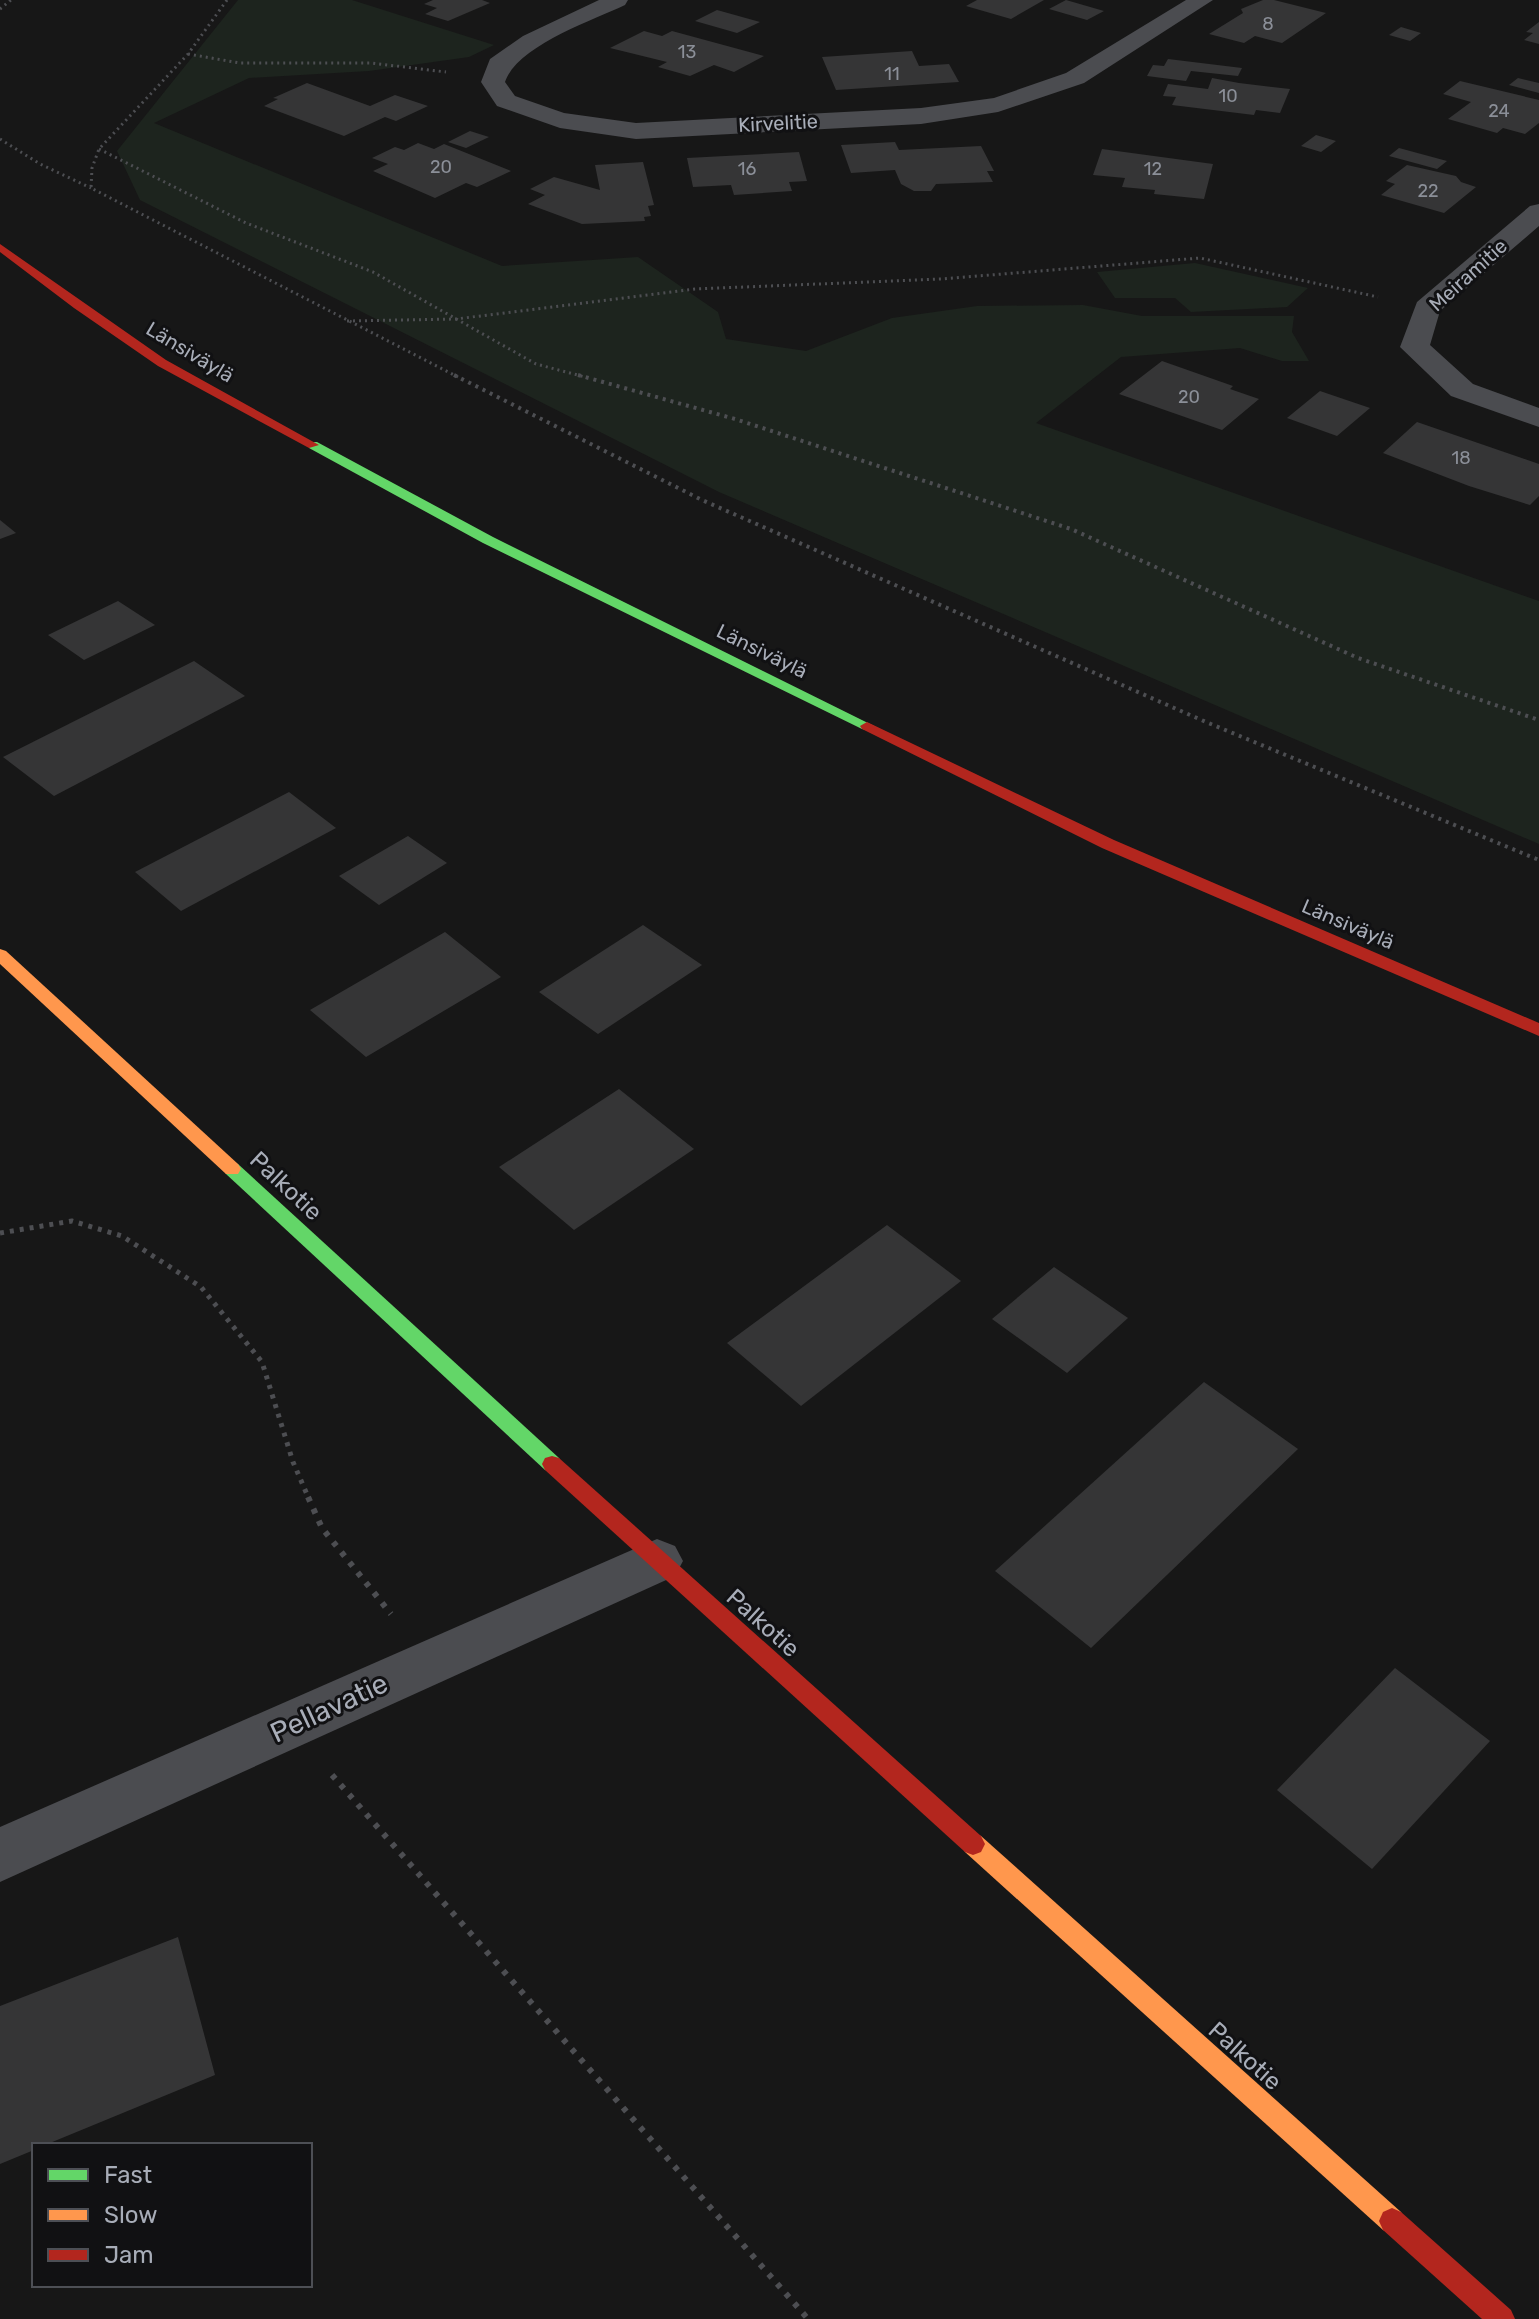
<svg xmlns="http://www.w3.org/2000/svg" width="1539" height="2319" font-family="Rubik,sans-serif">
	<style>
		.green { fill: #1d241e }
		.building { fill: #353536 }
		.lines { fill: none; stroke-linecap: round; stroke-linejoin: round }
		.path-far3 { stroke: #4d4e52; stroke-width: 3; stroke-dasharray: 2 4; stroke-linecap: butt }
		.path-far2 { stroke: #4d4e52; stroke-width: 4; stroke-dasharray: 3 5; stroke-linecap: butt }
		.path-far1 { stroke: #4d4e52; stroke-width: 5; stroke-dasharray: 4 6; stroke-linecap: butt }
		.path { stroke: #4d4e52; stroke-width: 6; stroke-dasharray: 5 8; stroke-linecap: butt }
		.street { fill: #4b4c50; fill-rule: evenodd }
		.fast { fill: #63d668; fill-rule: evenodd }
		.slow { fill: #ff974d; fill-rule: evenodd }
		.jam { fill: #b3261e; fill-rule: evenodd }
		.labels { text-anchor: middle; dominant-baseline: central; stroke-width: 6; stroke-linejoin: round; paint-order: stroke }
		.far-number-label { font-size: 18px; fill: #8b8f98 }
		.far-street-label { font-size: 20px; fill: #a8adb8; stroke: #111113 }
		.street-label { font-size: 24px; fill: #a8adb8; stroke: #111113 }
		.near-street-label { font-size: 28px; fill: #a8adb8; stroke: #111113 }
	</style>
	<rect width="100%" height="100%" fill="#171717"/>
	<g class="green">
		<polygon points="238,0 352,0 494,45 469,57 369,71 249,78 154,123 502,266 638,257 718,312 726,339 806,351 892,318 977,306 1083,305 1142,316 1294,316 1292,332 1309,361 1282,361 1240,348 1121,357 1036,423 1539,601 1539,844 719,492 140,200 117,151"/>
		<polygon points="1195,263 1308,288 1287,307 1191,312 1175,298 1115,298 1097,272"/>
	</g>
	<g class="building">
		<polygon points="433,0 482,0 490,3 448,21 425,14 437,8 424,4"/>
		<polygon points="977,0 1044,0 1011,19 966,6"/>
		<polygon points="1066,0 1104,11 1087,20 1049,9"/>
		<polygon points="1263,0 1274,0 1326,13 1282,43 1255,36 1244,43 1209,34 1243,13 1241,9"/>
		<polygon points="717,10 760,22 737,33 695,21"/>
		<polygon points="1539,22 1539,44 1524,40 1533,33 1526,32"/>
		<polygon points="1401,27 1421,33 1410,41 1389,35"/>
		<polygon points="644,31 662,36 672,31 764,56 734,72 714,65 690,76 658,67 667,62 610,48"/>
		<polygon points="912,51 919,66 949,64 959,82 836,90 822,57"/>
		<polygon points="1168,59 1242,68 1238,76 1191,71 1186,81 1147,76 1153,65 1164,66"/>
		<polygon points="1212,78 1239,83 1290,89 1280,113 1256,110 1254,115 1172,105 1176,97 1163,96 1168,84 1208,89"/>
		<polygon points="1518,78 1539,83 1539,93 1509,85"/>
		<polygon points="1460,81 1539,100 1539,123 1525,134 1503,128 1497,133 1448,119 1471,102 1443,94"/>
		<polygon points="307,83 370,106 395,95 428,106 396,121 385,117 344,136 264,106 278,99 273,98"/>
		<polygon points="470,131 489,137 466,148 448,142"/>
		<polygon points="1316,135 1336,141 1321,152 1301,146"/>
		<polygon points="895,142 899,150 981,146 994,171 987,171 993,182 936,184 931,191 914,191 901,184 895,170 851,173 841,145"/>
		<polygon points="418,143 434,149 444,144 511,171 477,187 466,183 435,198 373,171 388,164 372,158 395,147 404,150"/>
		<polygon points="1399,148 1447,161 1437,169 1389,156"/>
		<polygon points="1102,149 1213,164 1204,199 1154,194 1155,190 1122,187 1125,178 1093,175"/>
		<polygon points="799,152 807,181 789,182 792,191 734,195 731,185 693,187 687,158"/>
		<polygon points="643,162 654,205 648,206 651,216 644,217 645,221 582,224 528,204 545,195 530,189 554,177 600,190 595,165"/>
		<polygon points="1407,165 1456,176 1461,182 1476,187 1444,213 1381,195 1395,184 1386,181"/>
		<polygon points="1162,361 1233,386 1230,389 1259,399 1222,430 1119,394"/>
		<polygon points="1320,391 1370,408 1337,436 1287,418"/>
		<polygon points="1417,422 1539,464 1539,496 1530,505 1469,486 1383,453"/>
		<polygon points="0,520 16,533 0,539"/>
		<polygon points="118,601 155,625 84,660 48,635"/>
		<polygon points="194,661 245,696 54,796 3,757"/>
		<polygon points="289,792 336,828 181,911 135,872"/>
		<polygon points="408,836 447,863 379,905 339,876"/>
		<polygon points="643,925 702,965 598,1034 539,992"/>
		<polygon points="445,932 501,977 366,1057 310,1010"/>
		<polygon points="619,1089 694,1149 574,1230 499,1167"/>
		<polygon points="887,1225 961,1281 801,1406 727,1343"/>
		<polygon points="1054,1267 1128,1318 1067,1373 992,1319"/>
		<polygon points="1204,1382 1298,1449 1091,1648 995,1571"/>
		<polygon points="1395,1668 1490,1741 1372,1869 1277,1790"/>
		<polygon points="178,1937 215,2075 45,2145 34,2145 34,2150 0,2164 0,2006"/>
	</g>
	<g class="lines">
		<g class="path-far3">
			<polyline points="227,0 188,54 99,149 92,168 91,188 458,377"/>
			<polyline points="0,9 11,0"/>
			<polyline points="188,54 240,63 371,63 446,72"/>
			<polyline points="0,139 40,164 91,188"/>
			<polyline points="99,149 246,223 373,272 536,364 585,377"/>
			<polyline points="347,321 456,319 695,289 941,279 1200,258 1378,297"/>
		</g>
		<g class="path-far2">
			<polyline points="454,375 702,500 1206,722 1539,860"/>
			<polyline points="578,375 735,419 1071,529 1358,658 1539,720"/>
		</g>
		<polyline class="path-far1" points="0,1233 72,1221 122,1236 201,1287 262,1362 293,1462 309,1499"/>
		<g class="path">
			<polyline points="308,1497 322,1528 391,1614"/>
			<polyline points="332,1775 808,2319"/>
		</g>
		<g class="street">
			<path d="M599,0H628L625,5C591,21 517,46 505,82L515,96L564,113L636,123L921,108L994,98L1066,73L1186,0H1213L1084,83L998,112L921,124L636,139L560,128L497,106L481,82L490,59L523,36Z"/>
			<polygon points="1539,204 1539,226 1440,311 1430,345 1473,384 1539,408 1539,427 1451,396 1400,347 1417,302 1530,206"/>
			<polygon points="657,1539 675,1546 683,1561 675,1576 0,1882 0,1827"/>
		</g>
		<g class="fast">
			<polygon points="309,442 317,442 493,537 874,726 867,730 862,729 483,543 309,448"/>
			<polygon points="232,1162 238,1164 559,1458 562,1464 559,1470 552,1472 545,1470 226,1174 223,1169"/>
		</g>
		<g class="slow">
			<polygon points="0,949 6,951 238,1164 241,1169 238,1174 226,1174 0,964"/>
			<polygon points="973,1833 981,1836 1401,2212 1405,2221 1401,2230 1392,2234 1383,2230 965,1852 961,1844 965,1836"/>
		</g>
		<g class="jam">
			<polygon points="0,244 166,360 319,445 309,448 158,366 74,308 0,252"/>
			<polygon points="867,722 1114,840 1539,1023 1539,1036 1102,848 862,729 860,726"/>
			<polygon points="552,1456 559,1458 981,1836 985,1844 981,1852 973,1855 965,1852 545,1470 542,1464 545,1458"/>
			<polygon points="1392,2208 1401,2212 1511,2310 1515,2319 1482,2319 1383,2230 1379,2221 1383,2212"/>
		</g>
	</g>
	<g class="labels">
		<g class="far-number-label">
			<text x="1268" y="24">8</text>
			<text x="687" y="52">13</text>
			<text x="892" y="74">11</text>
			<text x="1228" y="96">10</text>
			<text x="1499" y="111">24</text>
			<text x="441" y="167">20</text>
			<text x="747" y="169">16</text>
			<text x="1153" y="169">12</text>
			<text x="1428" y="191">22</text>
			<text x="1189" y="397">20</text>
			<text x="1461" y="458">18</text>
		</g>
		<g class="far-street-label">
			<text transform="translate(778 123) rotate(-3)">Kirvelitie</text>
			<text transform="translate(1468 275) rotate(-42)">Meiramitie</text>
			<text transform="translate(190 352) rotate(31)">Länsiväylä</text>
			<text transform="translate(762 651) rotate(26)">Länsiväylä</text>
			<text transform="translate(1348 924) rotate(23)">Länsiväylä</text>
		</g>
		<g class="street-label">
			<text transform="translate(286 1186) rotate(43)">Palkotie</text>
			<text transform="translate(763 1623) rotate(42)">Palkotie</text>
			<text transform="translate(1245 2056) rotate(42)">Palkotie</text>
		</g>
		<g class="near-street-label">
			<text transform="translate(329 1708) rotate(-25)">Pellavatie</text>
		</g>
	</g>
	<rect x="32" y="2143" width="280" height="144" fill="#111113" stroke="#4d4f55" stroke-width="2"/>
	<rect x="48" y="2169" width="40" height="12" fill="#63d668" stroke="#4d4f55" stroke-width="2"/>
	<text x="104" y="2183" font-size="24" fill="#a8adb8">Fast</text>
	<rect x="48" y="2209" width="40" height="12" fill="#ff974d" stroke="#4d4f55" stroke-width="2"/>
	<text x="104" y="2223" font-size="24" fill="#a8adb8">Slow</text>
	<rect x="48" y="2249" width="40" height="12" fill="#b3261e" stroke="#4d4f55" stroke-width="2"/>
	<text x="104" y="2263" font-size="24" fill="#a8adb8">Jam</text>
</svg>
